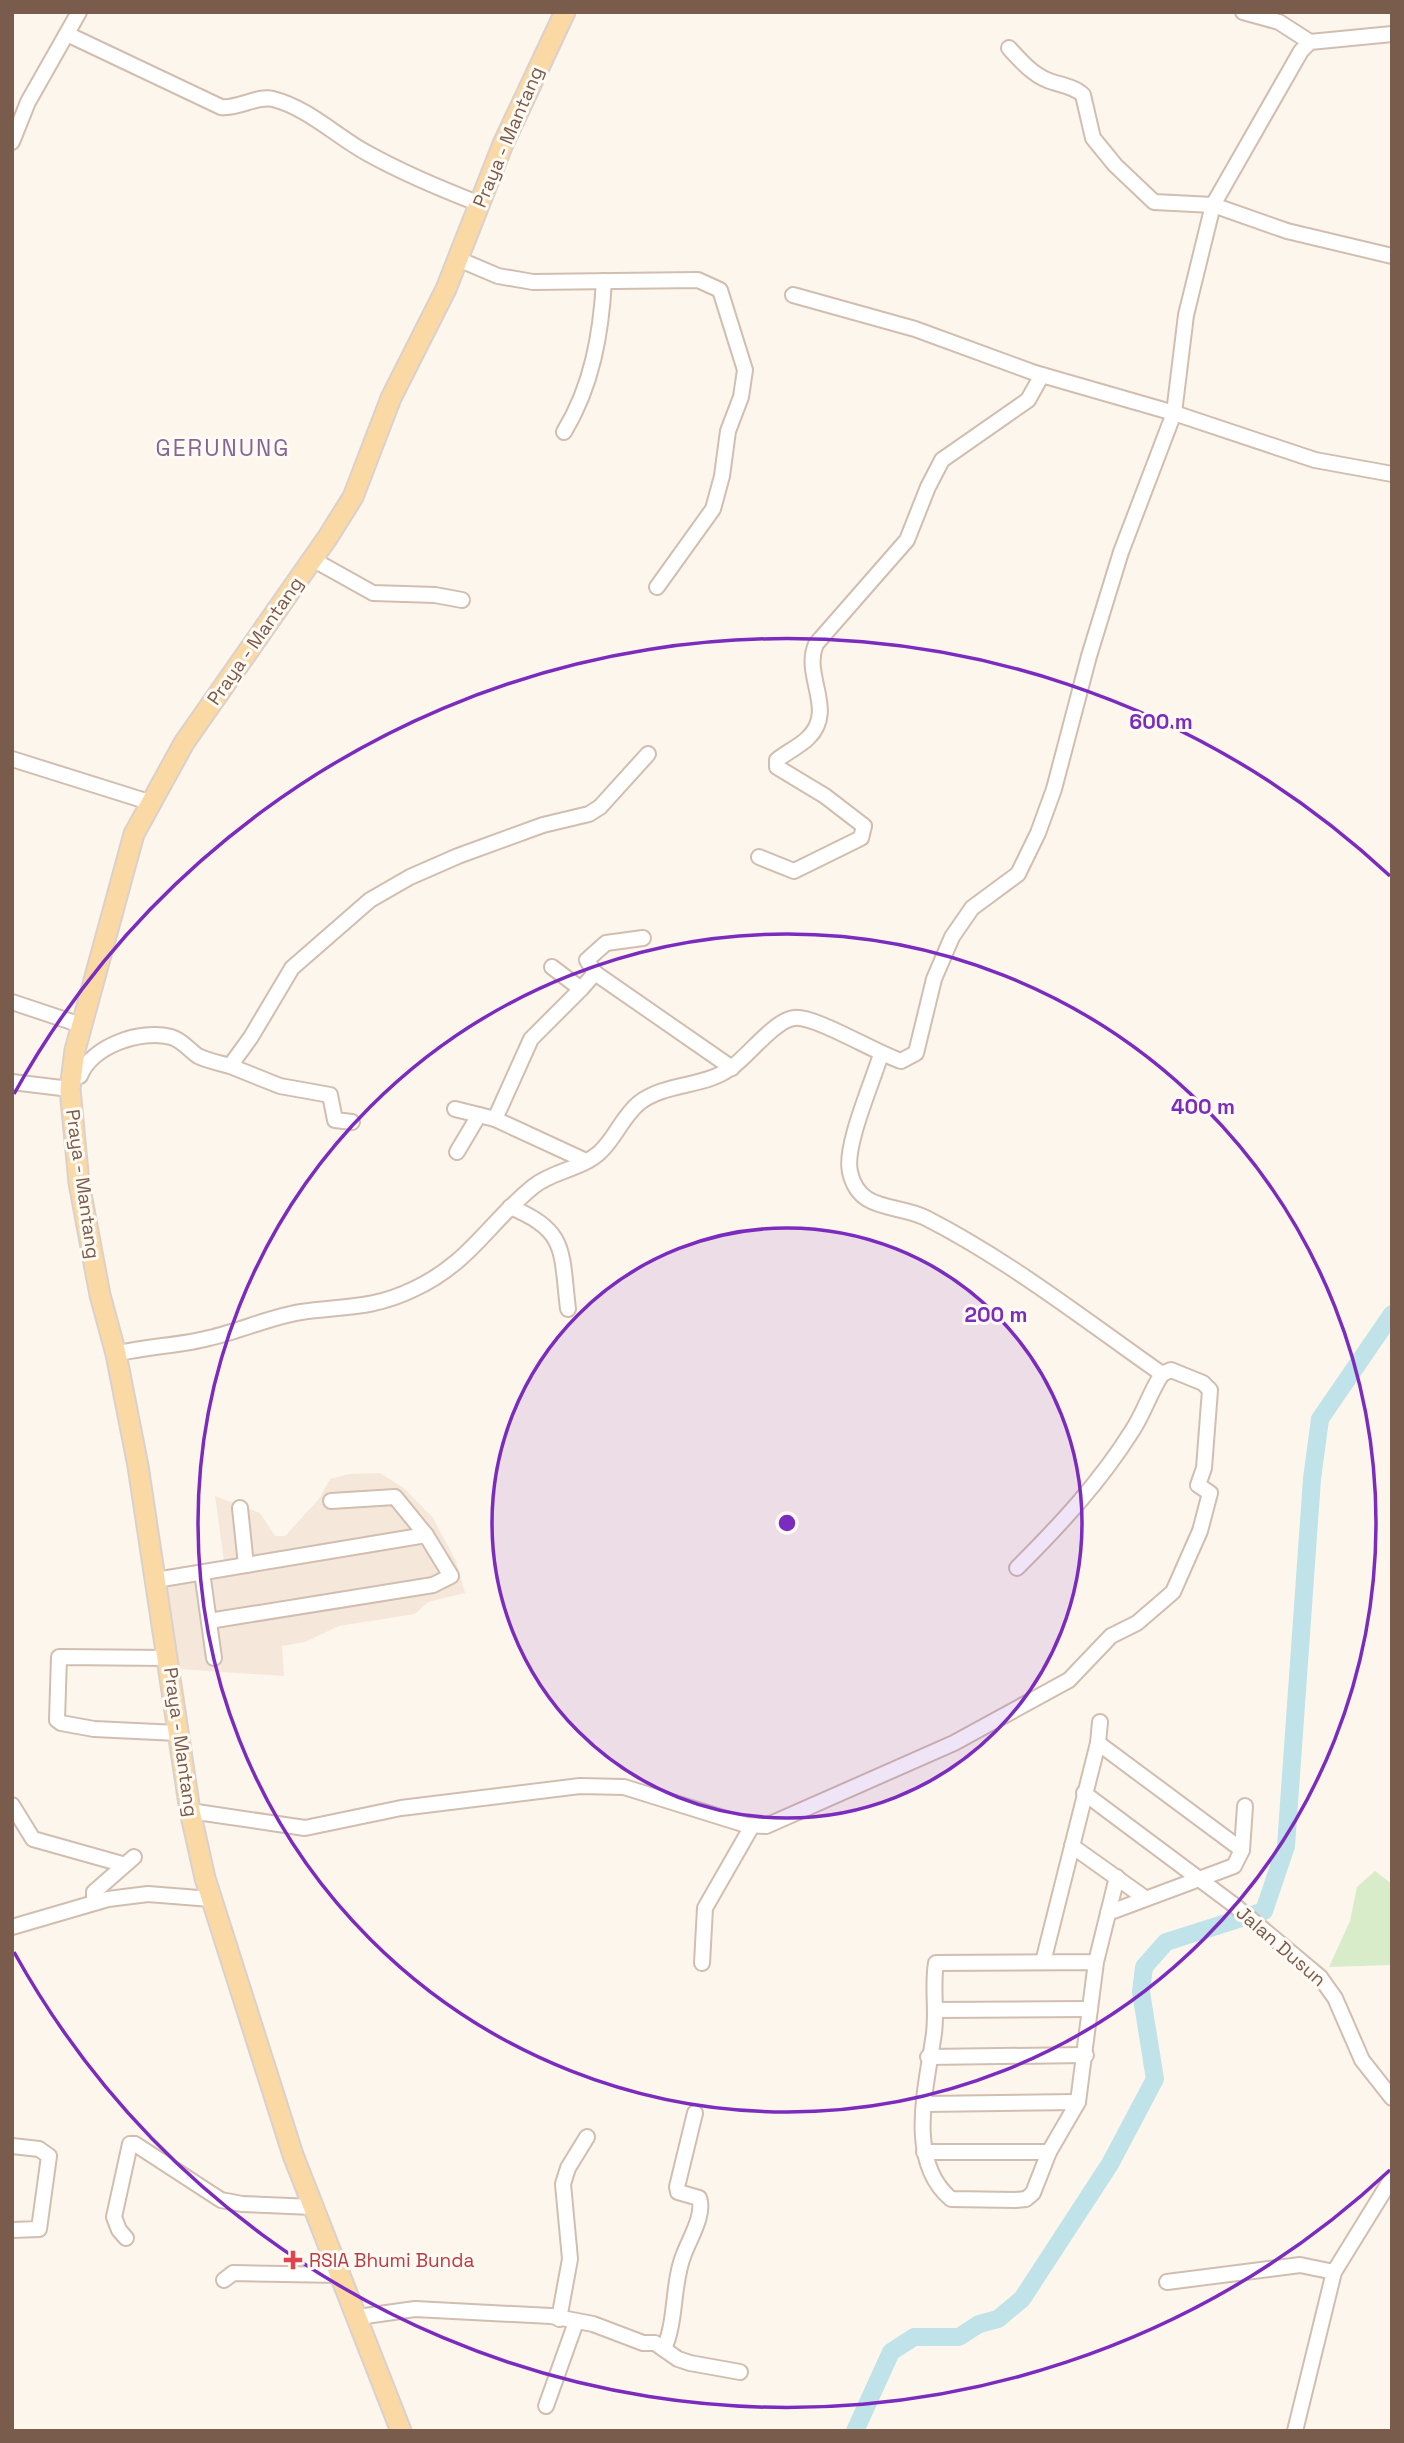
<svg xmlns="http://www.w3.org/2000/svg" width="1404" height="2443" font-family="'Space Grotesk',sans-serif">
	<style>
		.residential { fill: #f5e8da }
		.green { fill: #d8ecc9 }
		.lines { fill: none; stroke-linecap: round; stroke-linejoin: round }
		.river { stroke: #bfe3e8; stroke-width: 18 }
		.minor-casing { stroke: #d1beb0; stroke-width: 18 }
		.major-casing { stroke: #dad1cd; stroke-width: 23 }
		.minor { stroke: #fff; stroke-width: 14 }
		.major { stroke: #fbd9a5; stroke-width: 19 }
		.ring { fill: none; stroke: #7b2cbf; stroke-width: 3.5 }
		.health-dot { fill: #e0444e; stroke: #fffaf3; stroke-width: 2.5 }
		.labels { text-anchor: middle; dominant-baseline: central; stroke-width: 6; stroke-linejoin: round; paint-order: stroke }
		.street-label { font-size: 19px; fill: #7a5c4d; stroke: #fffaf3 }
		.health-label { font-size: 19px; fill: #be3a42; stroke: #fffaf3; text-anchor: start }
		.quarter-label { font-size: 23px; letter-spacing: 2px; fill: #846695; stroke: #fffaf3 }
		.centre { fill: #7b2cbf; stroke: #fffaf3; stroke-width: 3.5 }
		.ring-label { font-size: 21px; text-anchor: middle; font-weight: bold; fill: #7b2cbf; stroke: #fffaf3; stroke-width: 6; stroke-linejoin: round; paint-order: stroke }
	</style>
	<rect width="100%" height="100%" fill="#fdf6ec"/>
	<polygon class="residential" points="380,1473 405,1489 433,1518 456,1561 465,1593 428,1602 415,1614 339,1626 305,1642 282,1646 284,1676 178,1669 164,1569 224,1561 215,1496 260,1513 275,1536 285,1536 319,1499 330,1479 349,1474"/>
	<polygon class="green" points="1375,1871 1392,1884 1392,1965 1329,1967 1350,1921 1357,1887"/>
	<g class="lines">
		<polyline class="river" points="855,2431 891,2352 914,2337 959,2337 979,2324 998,2319 1022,2299 1110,2164 1155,2079 1141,1992 1144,1967 1166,1942 1264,1911 1286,1846 1312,1479 1320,1419 1392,1314"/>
		<defs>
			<g id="minor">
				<polyline points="1243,12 1279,22 1310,42"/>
				<path d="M67,34L221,107C239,109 257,95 273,99C308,108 336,136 367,153C403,173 441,189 480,204"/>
				<path d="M1009,48C1021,61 1032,74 1047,80C1059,85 1074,86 1083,95L1093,138L1115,165L1154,202L1213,205L1287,231L1392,256"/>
				<polyline points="12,142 28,102 79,12"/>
				<polyline points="458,259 498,276 533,282 698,280 720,290 745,370 741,397 728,431 722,476 713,509 657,587"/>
				<polyline points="793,295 915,329 1035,373 1174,413 1315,460 1392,474"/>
				<path d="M564,432C592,386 601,334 604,281"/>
				<polyline points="312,559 373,593 435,595 462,600"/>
				<polyline points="12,759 149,802"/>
				<path d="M759,857L794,871L861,838L864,826L825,796L777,767V760C787,752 800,746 808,738C837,710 802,676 816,644L907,540L928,487L942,460L1028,400L1042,375"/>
				<polyline points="552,967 581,989 595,973 732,1068"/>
				<polyline points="595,973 587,960 606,943 643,938"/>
				<polyline points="12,1002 81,1025"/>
				<polyline points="230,1066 280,1086 330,1095 335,1120 352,1122"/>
				<path d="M71,1078L80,1076C92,1046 140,1029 171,1037C182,1040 189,1050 198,1056C208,1061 220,1063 230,1066L251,1037L292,968L370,900L410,877L458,856L543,825L589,814L600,807L648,754"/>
				<polyline points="12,1082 70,1089"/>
				<polyline points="455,1109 495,1119 586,1161"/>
				<polyline points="495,1119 531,1039 581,989"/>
				<polyline points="457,1152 479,1115"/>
				<path d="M510,1207C568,1230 561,1252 568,1309"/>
				<path d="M116,1354C147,1346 179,1346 209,1338C240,1331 270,1317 301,1312C344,1306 373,1309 414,1289C470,1263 489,1222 534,1186C553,1171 581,1169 599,1153C615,1139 622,1117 639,1103C666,1082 705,1088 732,1067C748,1056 775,1020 794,1018C814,1015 876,1053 901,1061L916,1053L934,979L952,937L972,908L1018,874L1038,833L1054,789L1089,656L1121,552L1174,413L1186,315L1213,205L1301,51L1310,42L1392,34"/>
				<polyline points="240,1508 246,1565"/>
				<path d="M1017,1568C1060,1525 1100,1482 1132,1431C1144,1413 1150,1392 1162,1374"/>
				<polyline points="202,1572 214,1658"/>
				<polyline points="156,1580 426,1535"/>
				<polyline points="209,1621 433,1585 451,1576 426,1535 395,1497 331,1501"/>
				<polyline points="169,1658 59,1657 57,1720 61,1723 94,1729 178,1733"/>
				<polyline points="1098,1743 1242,1850"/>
				<polyline points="1084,1793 1234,1905 1320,1977 1335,1998 1362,2060 1392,2098"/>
				<polyline points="12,1805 33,1839 122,1864"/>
				<path d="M190,1811L305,1828L401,1808L580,1786L624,1787L746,1825L766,1826L954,1743L1069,1680L1111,1636L1137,1623L1173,1592L1200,1531L1210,1493L1198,1485L1204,1468L1210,1390L1203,1383L1171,1370L1162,1374C1085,1320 1010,1261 926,1218C896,1203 859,1213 850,1172C844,1146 872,1084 881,1054"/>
				<polyline points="1072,1846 1145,1898"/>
				<polyline points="94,1901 94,1892 134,1857"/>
				<polyline points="1108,1913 1234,1866 1242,1850 1245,1806"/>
				<polyline points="12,1927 108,1899 148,1894 211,1899"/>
				<polyline points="1043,1962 1098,1743 1100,1722"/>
				<path d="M1096,1962L936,1963C932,1987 937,2009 934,2033C927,2085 905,2160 951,2199L1015,2200L1026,2199L1033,2193L1049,2152L1078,2102L1096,1962L1117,1877"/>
				<polyline points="702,1963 705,1908 752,1826"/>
				<polyline points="935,2010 1090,2009"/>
				<polyline points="928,2057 1086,2055"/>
				<polyline points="925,2104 1078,2102"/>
				<polyline points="12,2146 39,2149 49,2156 39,2229 12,2230"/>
				<polyline points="924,2152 1049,2152"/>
				<polyline points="126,2238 119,2230 114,2217 130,2144 135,2144 221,2200 242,2204 313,2207"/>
				<polyline points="224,2280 233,2273 342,2275"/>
				<polyline points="1167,2282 1300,2265 1334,2272"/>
				<polyline points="358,2317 415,2309 551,2316 593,2324 643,2343 655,2343 678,2359 690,2363 740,2372"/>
				<polyline points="559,2319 570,2259 563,2184 568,2168 587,2137"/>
				<path d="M664,2349C677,2319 672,2283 684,2254C690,2238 705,2214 699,2198L678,2192L677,2187L695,2113"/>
				<polyline points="546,2406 576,2322"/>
				<polyline points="1295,2431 1334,2272 1392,2178"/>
			</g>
			<polyline id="major" points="401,2431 293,2155 205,1878 190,1811 138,1466 116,1354 100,1295 79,1183 70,1089 75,1050 134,834 184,743 328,537 353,497 391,398 446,289 503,144 565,12"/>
		</defs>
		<use href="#minor" class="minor-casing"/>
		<use href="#major" class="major-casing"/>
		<use href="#minor" class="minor"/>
		<use href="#major" class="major"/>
	</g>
	<circle cx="787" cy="1523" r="295" fill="#7b2cbf" fill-opacity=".12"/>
	<g class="ring">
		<circle cx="787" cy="1523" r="295"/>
		<circle cx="787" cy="1523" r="589"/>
		<path d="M1390 2170A884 884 0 0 1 14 1952M14 1094A884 884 0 0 1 1390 876"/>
	</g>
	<path class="health-dot" d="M289.5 2249.5h7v7h7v7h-7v7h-7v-7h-7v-7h7z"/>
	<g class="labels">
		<g class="street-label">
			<text transform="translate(508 137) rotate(-67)">Praya - Mantang</text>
			<text transform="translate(255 641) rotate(-55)">Praya - Mantang</text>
			<text transform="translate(83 1184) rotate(82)">Praya - Mantang</text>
			<text transform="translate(181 1742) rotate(82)">Praya - Mantang</text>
			<text transform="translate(1281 1946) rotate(41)">Jalan Dusun</text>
		</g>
		<g class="health-label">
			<text x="309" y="2260">RSIA Bhumi Bunda</text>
		</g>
		<g class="quarter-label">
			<text x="223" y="448">GERUNUNG</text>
		</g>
	</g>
	<circle cx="787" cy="1523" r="10" class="centre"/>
	<g class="ring-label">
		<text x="1161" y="729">600 m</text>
		<text x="1203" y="1114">400 m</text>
		<text x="996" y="1322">200 m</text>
	</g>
	<rect width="1404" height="2443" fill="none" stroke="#7a5c4d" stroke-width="28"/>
</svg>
